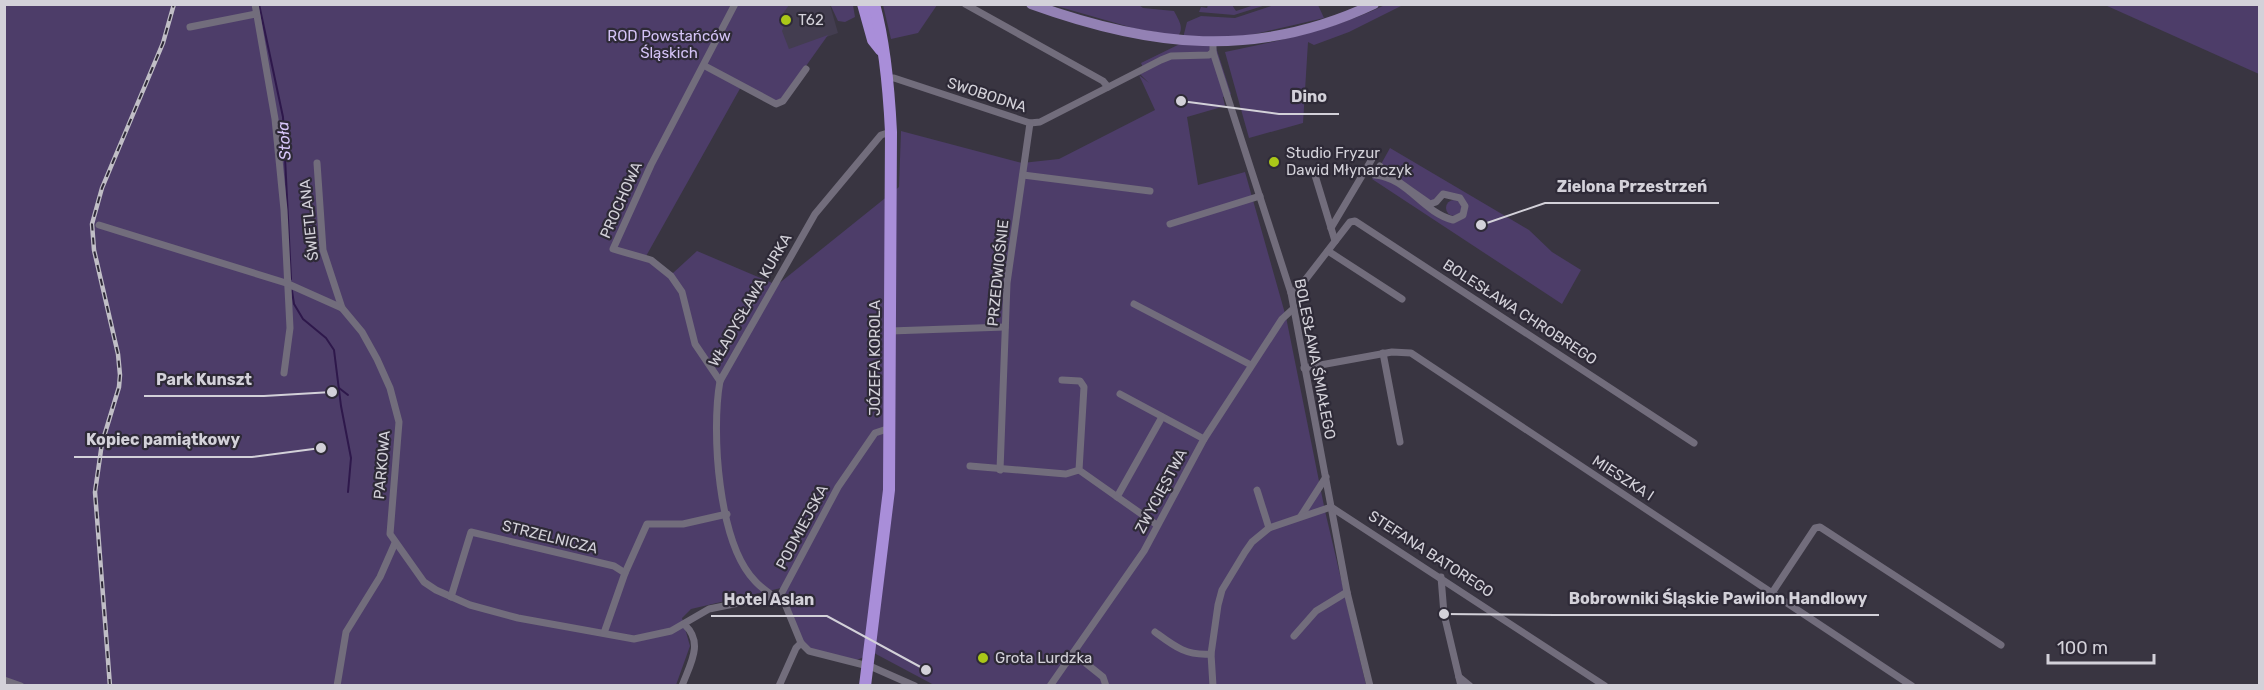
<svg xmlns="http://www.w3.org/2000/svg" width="2264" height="690" font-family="Rubik,sans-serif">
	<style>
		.built { fill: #433d50 }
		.green { fill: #4d3d69 }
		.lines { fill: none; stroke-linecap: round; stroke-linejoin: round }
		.stream { stroke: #2e184b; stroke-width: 2 }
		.street { stroke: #726d7c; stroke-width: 7 }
		.primary { stroke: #9381b4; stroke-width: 10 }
		.highway { stroke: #a98ed9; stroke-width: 12 }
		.rail-casing { stroke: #c0bec6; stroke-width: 4.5 }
		.rail { stroke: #2e2a37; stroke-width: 2; stroke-dasharray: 7; stroke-linecap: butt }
		.poi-dot { fill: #aac718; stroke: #2e2a37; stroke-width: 2 }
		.labels { text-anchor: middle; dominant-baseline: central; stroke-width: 4.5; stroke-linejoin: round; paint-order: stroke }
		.poi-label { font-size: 15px; fill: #d3d1d9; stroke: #2e2a37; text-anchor: start }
		.park-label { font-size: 15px; fill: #d4c3f6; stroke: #2e2a37 }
		.street-label { font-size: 15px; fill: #d3d1d9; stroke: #2e2a37 }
		.water-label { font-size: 16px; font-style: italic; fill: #d7c6f9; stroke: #2e2a37 }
		.leader { fill: none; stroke: #d3d1d9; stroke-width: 2 }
		.callout-dot { fill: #d3d1d9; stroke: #2e2a37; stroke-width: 2 }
		.callout-label { font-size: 16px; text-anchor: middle; font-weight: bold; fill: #d3d1d9; stroke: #2e2a37; stroke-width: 4.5; stroke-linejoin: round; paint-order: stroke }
	</style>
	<rect width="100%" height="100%" fill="#393541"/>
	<polygon class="built" points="769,5 830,5 838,33 789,50"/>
	<g class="green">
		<polygon points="830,4 853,5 855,17 845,22 838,21"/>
		<polygon points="4,5 789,5 782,15 785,24 782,31 789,49 828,35 784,97 775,101 742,85 645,258 673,273 697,251 777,285 899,187 901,131 1022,163 1059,159 1155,110 1139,75 1149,83 1140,74 1145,72 1141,63 1190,39 1183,38 1187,22 1201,16 1235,18 1274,5 1318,5 1324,18 1238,38 1213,38 1231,94 1223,97 1225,106 1187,117 1198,185 1245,172 1286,317 1325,511 1366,685 934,685 874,653 854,661 807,649 797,630 781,588 691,609 682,618 690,646 676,685 5,685"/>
		<polygon points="883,5 883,4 937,5 918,33 891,39"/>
		<path d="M1053,5H1139L1143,8L1174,11C1178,19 1185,28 1178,36L1133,28Z"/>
		<polygon points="1208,5 1232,5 1236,11 1254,5 1266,5 1234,15 1199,12 1201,7 1207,8"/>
		<path d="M1385,5H1403L1349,32L1314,45L1308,42L1303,123L1249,138L1225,52C1282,40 1333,30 1385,5Z"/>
		<polygon points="2105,5 2259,5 2259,74"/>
		<polygon points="1390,148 1529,230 1552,252 1581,270 1562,304 1372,179 1375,175 1383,176 1436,213 1458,219 1465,206 1450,194 1434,204 1380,166"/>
		<circle cx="1454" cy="208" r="8"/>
	</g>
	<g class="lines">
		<g class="stream">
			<polyline points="259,4 283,117 291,279"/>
			<polyline points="292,291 294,304 303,319 326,338 334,350 341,406 351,458 348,492"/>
			<polyline points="339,388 348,395"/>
		</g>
		<g class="street">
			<polyline points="255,4 275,119 284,210 290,328 284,373"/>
			<polyline points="965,4 1103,81 1108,87"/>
			<polyline points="190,27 256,14"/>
			<polyline points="1213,43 1213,52 1291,293 1347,592 1370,686"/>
			<polyline points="705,66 776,104 783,101 806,69"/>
			<polyline points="887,78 894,78 1030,123 1040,122 1161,60 1171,56 1209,55 1213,52"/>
			<polyline points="317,163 323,250 342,308"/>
			<path d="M1380,166C1383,172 1422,198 1430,204L1436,202L1443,194L1460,198L1465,206L1463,215L1453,220C1422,212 1408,178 1375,175Z"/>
			<polyline points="1314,172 1335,241"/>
			<polyline points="1023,175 1150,191"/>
			<polyline points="1170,224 1260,196"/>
			<polyline points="99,225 286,283 342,308 362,332 377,359 390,388 399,422 390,534 424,582 436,590 470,605 518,618 634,639 671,631 709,609 773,596 779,598"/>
			<polyline points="1331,228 1372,159"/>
			<polyline points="1328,251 1402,299"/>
			<polyline points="1291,293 1299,288 1350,222 1355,221 1694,443"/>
			<polyline points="1134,304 1251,365"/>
			<polyline points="890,331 1005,327"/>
			<polyline points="1383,353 1400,442"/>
			<polyline points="1304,368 1392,352 1411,353 1912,686"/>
			<polyline points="1062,380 1080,381 1084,387 1079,470 1157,525"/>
			<polyline points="720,381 695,344 682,292 671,276 651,260 613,249 651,165 735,4"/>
			<polyline points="1120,394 1204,439"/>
			<polyline points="970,466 1066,474 1079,470"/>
			<polyline points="1000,470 1007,283 1030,123"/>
			<polyline points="1257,490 1269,528"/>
			<polyline points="1117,497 1162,417"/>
			<polyline points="1331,507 1605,686"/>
			<polyline points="1301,516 1326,477"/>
			<polyline points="625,573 647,524 683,524 727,514"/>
			<polyline points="1441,577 1444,614 1461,686"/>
			<polyline points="1772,593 1815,528 1820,527 2001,645"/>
			<path d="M773,596C767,591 760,587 755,581C718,543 711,431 720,381L815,214L881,135L891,132"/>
			<polyline points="451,597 471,532 614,566 625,573 604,633"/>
			<polyline points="779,598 838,487 875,433 890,428"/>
			<polyline points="779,598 785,604 801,643 809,651 872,667 915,686"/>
			<path d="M1155,632C1174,646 1186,656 1211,654"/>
			<polyline points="1294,636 1316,611 1347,592"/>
			<polyline points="1073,653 1103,677 1106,686"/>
			<polyline points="1459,677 1470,686"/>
			<polyline points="4,680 21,686"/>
			<polyline points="337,686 346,632 380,577 395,543"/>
			<path d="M682,686C690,664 704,643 685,625"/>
			<polyline points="779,686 796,648 801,643"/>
			<polyline points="1050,686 1144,551 1204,439 1282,319 1293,309"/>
			<polyline points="1213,686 1211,654 1218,605 1222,590 1245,552 1252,542 1269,528 1331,507"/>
		</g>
		<path class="primary" d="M1031,4C1150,47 1256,60 1374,4"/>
		<g class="highway">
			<polyline points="863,4 873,40 881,50"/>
			<path d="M865,686L889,490L891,132C889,91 885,44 874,4"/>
		</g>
		<defs>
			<polyline id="rail" points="110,686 95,492 102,443 119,387 120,375 118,354 94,250 92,224 102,188 163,43 174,4"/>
		</defs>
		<use href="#rail" class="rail-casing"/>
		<use href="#rail" class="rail"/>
	</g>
	<g class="poi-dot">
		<circle cx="786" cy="20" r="6"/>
		<circle cx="1274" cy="162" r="6"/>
		<circle cx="983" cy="658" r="6"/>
	</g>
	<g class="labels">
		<g class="poi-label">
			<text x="798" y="20">T62</text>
			<text x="1286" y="153">Studio Fryzur<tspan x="1286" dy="17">Dawid Młynarczyk</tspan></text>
			<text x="995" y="658">Grota Lurdzka</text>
		</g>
		<g class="park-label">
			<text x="669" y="36">ROD Powstańców<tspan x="669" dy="17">Śląskich</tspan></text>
		</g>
		<g class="street-label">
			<text transform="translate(987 95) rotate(18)">SWOBODNA</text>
			<text transform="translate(621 200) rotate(-66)">PROCHOWA</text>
			<text transform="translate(309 220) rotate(-96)">ŚWIETLANA</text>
			<text transform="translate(998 273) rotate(-84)">PRZEDWIOŚNIE</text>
			<text transform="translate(750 300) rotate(-60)">WŁADYSŁAWA KURKA</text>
			<text transform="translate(1520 312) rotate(33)">BOLESŁAWA CHROBREGO</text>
			<text transform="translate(875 358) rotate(-90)">JÓZEFA KOROLA</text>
			<text transform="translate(1315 359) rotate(79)">BOLESŁAWA ŚMIAŁEGO</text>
			<text transform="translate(382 465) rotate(-85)">PARKOWA</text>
			<text transform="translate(1623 478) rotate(33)">MIESZKA I</text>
			<text transform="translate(1161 491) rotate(-62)">ZWYCIĘSTWA</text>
			<text transform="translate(802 527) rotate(-62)">PODMIEJSKA</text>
			<text transform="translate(550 537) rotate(14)">STRZELNICZA</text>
			<text transform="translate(1431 554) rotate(33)">STEFANA BATOREGO</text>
		</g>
		<g class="water-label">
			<text transform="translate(284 141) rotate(-94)">Stoła</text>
		</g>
	</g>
	<path class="leader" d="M1181 101L1279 114H1339M1481 225L1545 203H1719M332 392L264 396H144M321 448L252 457H74M1444 614L1556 615H1879M926 670L827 616H711"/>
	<g class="callout-dot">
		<circle cx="1181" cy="101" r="6"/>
		<circle cx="1481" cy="225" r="6"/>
		<circle cx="332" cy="392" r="6"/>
		<circle cx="321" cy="448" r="6"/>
		<circle cx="1444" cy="614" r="6"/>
		<circle cx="926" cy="670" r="6"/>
	</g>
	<g class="callout-label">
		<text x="1309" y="102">Dino</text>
		<text x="1632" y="192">Zielona Przestrzeń</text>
		<text x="204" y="385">Park Kunszt</text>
		<text x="163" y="445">Kopiec pamiątkowy</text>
		<text x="1718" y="604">Bobrowniki Śląskie Pawilon Handlowy</text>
		<text x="769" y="605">Hotel Aslan</text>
	</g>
	<rect width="2264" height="690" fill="none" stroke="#d3d1d9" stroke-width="12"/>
	<path d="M2048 654v9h106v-9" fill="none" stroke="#d3d1d9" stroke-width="3"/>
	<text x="2057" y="654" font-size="18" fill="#d3d1d9" stroke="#2e2a37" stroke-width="4.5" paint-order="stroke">100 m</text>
</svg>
